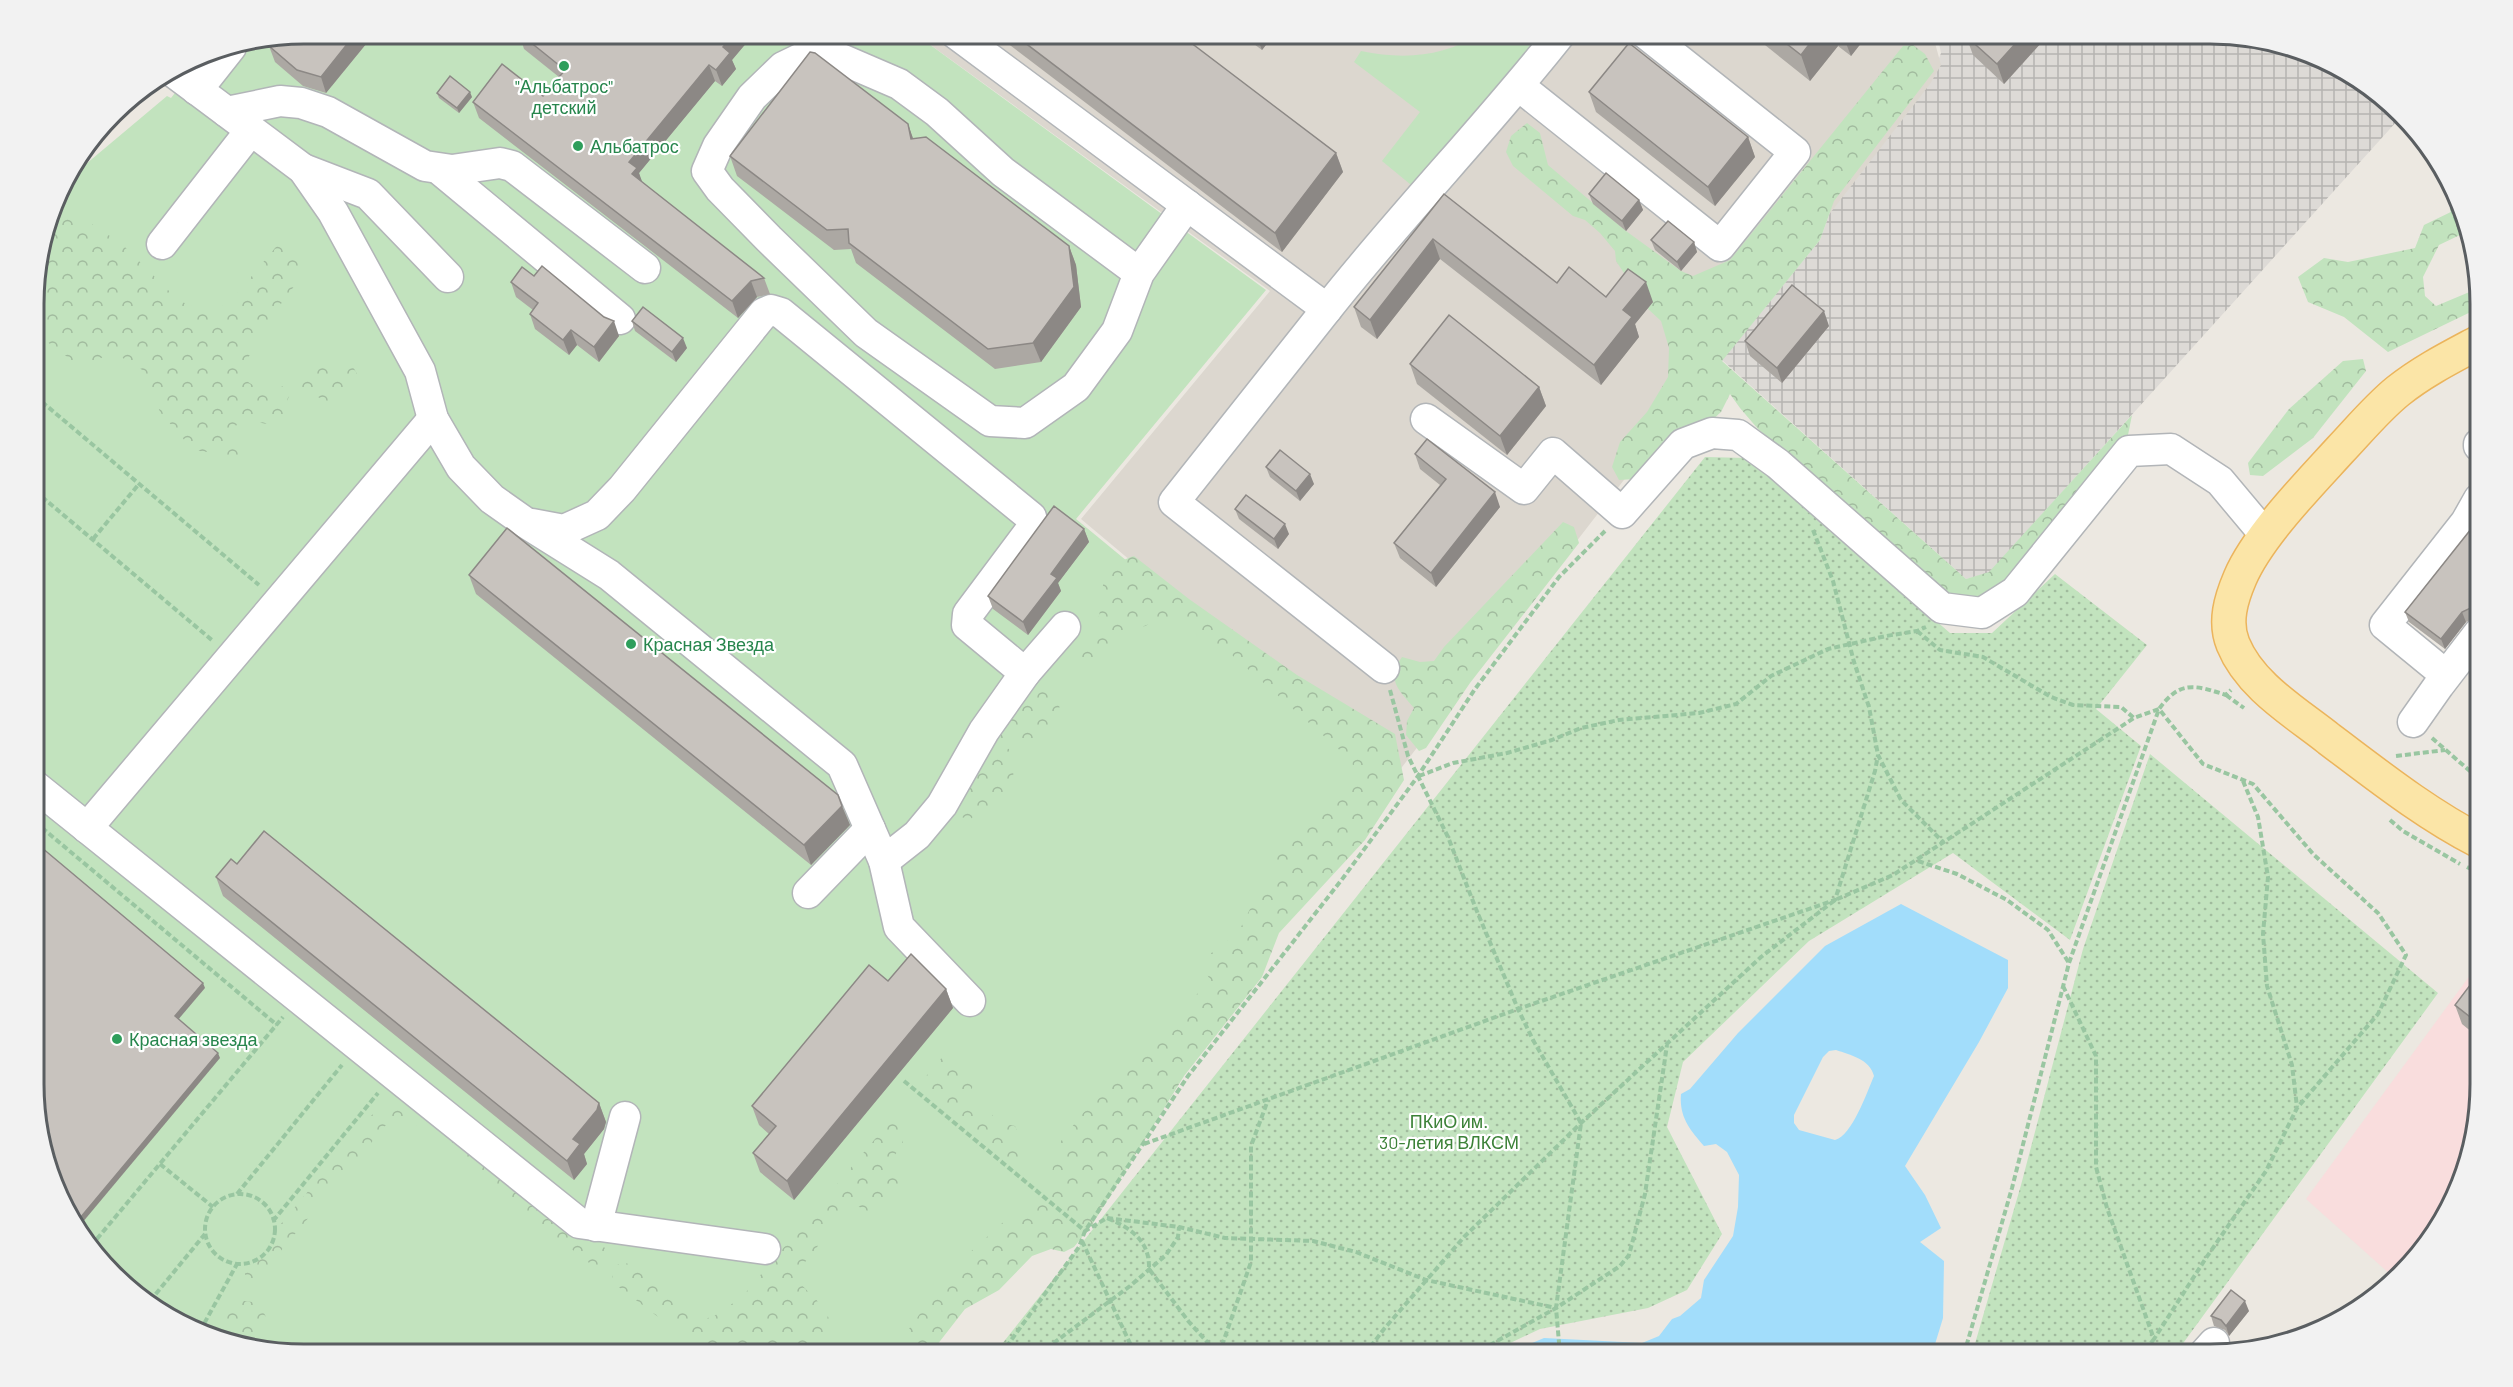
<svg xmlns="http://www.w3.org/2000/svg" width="2513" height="1387" font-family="Barlow,sans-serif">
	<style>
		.industrial { fill: url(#industrial-grid) }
		.education { fill: #dcd7cf }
		.medical { fill: #f9dddd }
		.grass { fill: #c2e3be }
		.forest { fill: url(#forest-crowns) }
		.park { fill: url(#park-dots) }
		.water { fill: #a2ddfb; fill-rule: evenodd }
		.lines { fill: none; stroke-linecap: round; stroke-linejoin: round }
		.minor-casing { stroke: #b2b5b8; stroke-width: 33 }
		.major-casing { stroke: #ebb45c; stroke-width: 36 }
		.path { stroke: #99c6a1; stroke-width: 4; stroke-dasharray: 6 3; stroke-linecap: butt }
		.minor { stroke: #fff; stroke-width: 30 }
		.major { stroke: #fbe5a7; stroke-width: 33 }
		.wall { fill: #aca8a3 }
		.shaded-wall { fill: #8c8885 }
		.building { fill: #c8c3be; stroke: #8c8885; stroke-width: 1.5 }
		.leisure-dot { fill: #2e9e5b; stroke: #fff; stroke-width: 2 }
		.labels { text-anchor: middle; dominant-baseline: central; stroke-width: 4.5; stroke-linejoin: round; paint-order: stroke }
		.leisure-label { font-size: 18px; fill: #27864d; stroke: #fff; text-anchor: start }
		.park-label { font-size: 18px; fill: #3c8238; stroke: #fff }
		.rim { fill: none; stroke: #5a5e61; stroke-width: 3 }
	</style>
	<defs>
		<pattern id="industrial-grid" width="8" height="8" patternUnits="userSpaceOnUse" patternTransform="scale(1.5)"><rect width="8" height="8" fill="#dddad6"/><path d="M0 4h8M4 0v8" fill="none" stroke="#b6b4b1"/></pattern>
		<pattern id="forest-crowns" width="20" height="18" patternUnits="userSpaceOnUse" patternTransform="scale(1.5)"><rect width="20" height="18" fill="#c2e3be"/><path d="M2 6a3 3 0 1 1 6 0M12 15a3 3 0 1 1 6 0" fill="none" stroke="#a1bb9e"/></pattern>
		<pattern id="park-dots" width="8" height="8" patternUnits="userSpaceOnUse" patternTransform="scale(1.5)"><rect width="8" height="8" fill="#c2e3be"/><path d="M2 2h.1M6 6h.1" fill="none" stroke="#a1bb9e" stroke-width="1.8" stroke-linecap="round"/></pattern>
	</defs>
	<rect width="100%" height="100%" fill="#ece8e1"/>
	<polygon class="industrial" points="1930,33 2210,33 2280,42 2344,69 2398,120 1989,573 1966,579 1722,360 1820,240 1834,201 1934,71 1941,53 1938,39"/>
	<polygon class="education" points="914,33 1923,33 1935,43 1941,65 1930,84 1392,780 1081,519 1270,291"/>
	<polygon class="medical" points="2479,963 2479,1101 2444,1218 2391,1275 2306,1199"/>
	<g class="grass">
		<polygon points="304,33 746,33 712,81 748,33 914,33 1266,290 1076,519 1378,768 929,1354 303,1354 234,1345 169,1318 79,1234 35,1118 35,269 61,185 167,96 171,98 207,52"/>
		<path d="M1481,33H1550L1416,189L1382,161L1420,112L1354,62L1361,51C1404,60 1444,57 1481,33Z"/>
	</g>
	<g class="forest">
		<path d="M1913,45L1925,54L1934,71L1834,201L1820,240L1722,361L1966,579L1989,572L2132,415L2125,450L2005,589C1982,601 1971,604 1947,593L1758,429L1740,408L1730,394L1721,412L1708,424L1677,434L1662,445L1635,479L1619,480L1612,467L1620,442L1647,412L1668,377L1669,348L1661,321L1647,308L1616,261L1615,251L1600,233L1585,220L1573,216L1513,166L1506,152L1511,136L1527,123L1540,133L1548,165L1626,231L1681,271L1693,276L1730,260L1903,46Z"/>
		<path d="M55,205L66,207L122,244L178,300L209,314L231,301L280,242L296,251L301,267L298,281L266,324L244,366L243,378C279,410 304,364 337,360C341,360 347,362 351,363L357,374L356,386L340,403H328L318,397L290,394L285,406L282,427L242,419L227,436L247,456L239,468L221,454L193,450L160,412L144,371L113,352L82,368L42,338L35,326V269Z"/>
		<polygon points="2457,209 2462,210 2471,241 2462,234 2439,245 2423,277 2425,296 2436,306 2479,288 2479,308 2388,352 2344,317 2308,302 2298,277 2324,258 2348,262 2415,248 2424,225"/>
		<polygon points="2363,359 2366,371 2313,438 2263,476 2250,475 2248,463 2289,409 2343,361"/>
		<path d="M1563,522L1574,527L1579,543L1470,683L1426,748L1419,751L1406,735L1407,721L1414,708C1398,689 1386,680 1402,657L1420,662L1434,661L1444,647Z"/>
		<path d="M1134,556L1189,599L1297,675L1395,734L1404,780L1365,840L1279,933L1262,977L1184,1076L1092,1225L1074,1247L1064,1252L1051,1249L1032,1256L999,1290L965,1309L930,1354H891L934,1294L967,1255L1010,1216L1038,1203L1056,1185L1051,1176L1058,1145L1082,1114L1115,1083L1210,980L1203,966L1210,954L1238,933L1253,903L1275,872L1273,847L1285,835L1306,825L1339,787L1356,781L1352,761L1232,655L1218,652L1188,626L1161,619L1138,629L1104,653L1082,665L1076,660C1082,648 1094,633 1097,623C1108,593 1091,570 1134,556Z"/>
		<polygon points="1042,677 1058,688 1060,716 1036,738 1001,740 995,734 1027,683"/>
		<polygon points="1006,747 1015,754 1013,778 994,804 970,819 956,816 951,811 982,753"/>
		<polygon points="944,1055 976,1081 965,1100 972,1106 986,1103 996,1122 1015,1126 1025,1150 1017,1160 1005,1160 917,1087"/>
		<path d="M392,1103H408L434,1112L605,1248L609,1260L602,1265L593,1266L415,1124L396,1118L386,1125L264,1271L253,1279L245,1275V1267C267,1260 274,1247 280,1225L376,1110Z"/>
		<path d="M891,1120L899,1124L903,1143L893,1158L902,1170L900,1191L876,1216L852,1203L794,1276C804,1290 832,1309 830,1327C830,1335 822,1346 818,1354H766L754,1348L751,1354H707L616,1285L612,1276L613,1267L621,1263L633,1264L702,1320L714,1316L742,1297Z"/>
		<polygon points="237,1300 259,1303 266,1317 248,1343 252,1347 234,1345 220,1339 225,1327 227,1308"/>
	</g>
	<g class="park">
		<polygon points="1705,457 1748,458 1950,633 1992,633 2055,574 2147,645 2096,709 2141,746 2070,940 1953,853 1809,941 1683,1062 1667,1127 1722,1234 1687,1290 1648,1308 1540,1329 1487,1354 994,1354"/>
		<polygon points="2150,754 2438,993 2176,1353 1972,1354 2021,1185 2083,949"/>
	</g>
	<path class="water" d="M1901,904L2008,960V988L1979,1042L1905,1166L1925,1195L1941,1228L1920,1242L1944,1261L1943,1318L1932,1354H1506L1544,1338L1642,1343L1659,1336L1672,1319L1680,1316L1701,1298L1704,1280L1733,1236L1738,1207L1739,1175L1727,1152L1716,1144L1704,1146C1690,1130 1679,1117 1681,1094L1690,1089L1738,1033L1825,946ZM1836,1050C1850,1055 1870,1059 1874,1076C1867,1092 1852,1136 1835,1140L1799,1130L1794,1123V1115L1823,1057L1829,1051Z"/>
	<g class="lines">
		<defs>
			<g id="minor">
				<path d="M955,33L1327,309C1402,214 1486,128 1561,33"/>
				<polyline points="172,71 303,169 333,212 420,371 433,419 461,467 492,499 526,523 609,575 842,765 884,861 899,927 970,1001"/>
				<polyline points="1519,86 1720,246 1795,152 1645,33"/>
				<polyline points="197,90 231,47"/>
				<polyline points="227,112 280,101 301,103 328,112 425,166 452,170 500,163 512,166 645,268"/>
				<polyline points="303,169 368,194 448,277"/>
				<polyline points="439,169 620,319"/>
				<polyline points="162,244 251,130"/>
				<polyline points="1139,273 1117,331 1076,387 1025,423 990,421 866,333 769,239 720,189 707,171 718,146 752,97 783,67 810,54 834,56 899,84 937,112 1003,172 1139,273 1187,205"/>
				<polyline points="1327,309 1174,502 1384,668"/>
				<polyline points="1426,419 1524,489 1553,453 1622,513 1683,444 1712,433 1738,435 1778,464 1942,608 1982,613 2015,592 2129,451 2171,449 2220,481 2266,536"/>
				<polyline points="2479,444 2479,446"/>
				<polyline points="532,524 564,530 597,515 622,489 764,313 771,310 781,313 1031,517 1033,527 968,614 967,625 1025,673"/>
				<polyline points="2446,675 2385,625 2466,522 2479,499"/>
				<polyline points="2413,722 2439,685 2479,633"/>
				<polyline points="35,786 579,1223 765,1249"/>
				<polyline points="87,828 433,419"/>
				<polyline points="884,861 917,835 942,805 984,731 1025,673 1065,627"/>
				<polyline points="808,893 870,829"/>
				<polyline points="596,1226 625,1117"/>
				<polyline points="2205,1353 2214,1343"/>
			</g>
			<path id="major" d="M2479,342C2451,357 2423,371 2398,391C2377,408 2359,430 2340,450C2309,484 2258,536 2240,578C2231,599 2224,622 2233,644C2250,686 2295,712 2329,739C2377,775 2426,814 2479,841"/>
		</defs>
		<use href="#minor" class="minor-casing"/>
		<use href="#major" class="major-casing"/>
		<g class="path">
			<polyline points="2448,181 2452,209 2478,277"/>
			<polyline points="35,396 259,585"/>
			<polyline points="35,491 213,641"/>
			<polyline points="1813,530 1833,581 1854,662 1869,707 1878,755 1901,800 1943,842"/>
			<polyline points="93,539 139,484"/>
			<polyline points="1917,631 1940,650 1983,657 2051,697 2073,705 2121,707 2134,718"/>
			<polyline points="1390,690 1408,756 1448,837 1476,909 1518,1009 1533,1040 1581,1123 1556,1308 1560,1354"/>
			<polyline points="2226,695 2244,708"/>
			<polyline points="2432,738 2479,779"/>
			<polyline points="2396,756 2445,750"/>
			<polyline points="1419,776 1453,763 1507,753 1552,740 1581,728 1619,720 1699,713 1736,704 1771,676 1828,649 1886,636 1917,631 1926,627"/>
			<polyline points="2243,781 2258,817 2268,877 2263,934 2267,986 2292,1065 2297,1107"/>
			<polyline points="2390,820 2403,831 2460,864"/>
			<polyline points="35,822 277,1025"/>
			<polyline points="1918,861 1957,874 2007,900 2048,930 2069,963"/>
			<polyline points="2467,867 2479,873"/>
			<polyline points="2063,986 2096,1056 2096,1167 2107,1208 2154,1339 2143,1353"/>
			<path d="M904,1081L1085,1231L1107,1218C1131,1228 1150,1241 1149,1269L1189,1322L1218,1354"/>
			<polyline points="1144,1144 1518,1009 1835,900 1875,771 1878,755"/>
			<polyline points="160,1164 213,1207"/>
			<polyline points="237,1194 342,1065"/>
			<circle cx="240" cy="1229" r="35"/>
			<polyline points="1107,1218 1179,1227 1225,1238 1313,1241 1356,1252 1426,1280 1556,1308"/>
			<polyline points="273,1221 378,1093"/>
			<polyline points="1082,1241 1135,1354"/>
			<polyline points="91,1246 283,1017"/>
			<polyline points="150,1301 205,1234"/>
			<polyline points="200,1331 237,1264"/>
			<polyline points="1001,1354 1079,1247 1085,1231 1188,1076 1343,878 1418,776 1475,689 1559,577 1605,531"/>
			<polyline points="1039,1354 1130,1286 1166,1255 1178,1237 1179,1227"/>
			<polyline points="1219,1354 1251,1262 1251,1146 1268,1100"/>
			<polyline points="1365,1354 1384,1329 1464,1237 1581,1123 1761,957 1835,900 1893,875 2134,718 2159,709 2203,764 2253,784 2314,855 2378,913 2406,955 2378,1014 2297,1108 2266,1171 2206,1258 2154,1339"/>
			<polyline points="1474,1354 1556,1308 1620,1266 1629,1255 1645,1194 1667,1045"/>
			<path d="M1964,1354L2012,1188L2069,963L2159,709C2180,680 2195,685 2226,695L2231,690"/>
		</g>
		<use href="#minor" class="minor"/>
		<use href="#major" class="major"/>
	</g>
	<g class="wall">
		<polygon points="303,33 375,33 326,93 303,86 275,62 269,46"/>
		<polygon points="519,33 748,41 732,60 736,69 722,86 715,81 639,173 641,181 764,278 770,294 757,297 738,318 479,118 473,102 543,96 559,77 524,49"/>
		<polygon points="994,33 1178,33 1336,153 1343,172 1282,252"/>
		<polygon points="1239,33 1275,33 1262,50"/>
		<polygon points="1750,33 1869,33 1851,56 1838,46 1810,81"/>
		<polygon points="2050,33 2004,84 1973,55 1966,36"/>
		<polygon points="1589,92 1748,137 1755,157 1715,206 1596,112"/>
		<polygon points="437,93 472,97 459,113 439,98"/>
		<polygon points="908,124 913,139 1069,246 1076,265 1081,307 1041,362 995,369 856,263 851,249 834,250 737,176 730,156"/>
		<polygon points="1444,194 1557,283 1606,297 1653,302 1635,324 1639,337 1601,385 1440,259 1377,339 1361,327 1354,307"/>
		<polygon points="1589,194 1639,200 1643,210 1626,231 1593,204"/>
		<polygon points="1651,240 1694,242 1697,252 1681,271 1655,250"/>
		<polygon points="534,276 619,336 599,362 577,345 569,355 535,329 530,314 533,310 516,297 511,282"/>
		<polygon points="632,321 687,348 676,362 635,331"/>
		<polygon points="1829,326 1782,383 1750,356 1745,341"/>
		<polygon points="1410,364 1539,387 1546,406 1507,455 1417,384"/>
		<polygon points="1415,454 1500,507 1436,587 1400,558 1394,543 1440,485 1420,469"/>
		<polygon points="1266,467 1314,484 1300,501 1270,477"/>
		<polygon points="1235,509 1289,534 1278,549 1239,519"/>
		<polygon points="2479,519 2479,616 2466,622 2445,649 2409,622 2405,612"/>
		<polygon points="1084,529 1089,542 1058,583 1061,591 1028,635 993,609 988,596"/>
		<polygon points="469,575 842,806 850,825 811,865 476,594"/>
		<polygon points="237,864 599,1103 606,1122 604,1129 584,1154 587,1164 574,1180 223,896 216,877"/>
		<polygon points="2479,964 2479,1038 2462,1024 2455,1005 2475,979 2472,973"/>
		<polygon points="888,981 946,989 953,1008 794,1200 760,1172 753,1153 769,1134 759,1125 752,1106"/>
		<polygon points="2249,1311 2229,1336 2225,1330 2214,1326 2211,1316"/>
	</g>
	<g class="shaded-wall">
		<polygon points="356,33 375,33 326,93 321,77"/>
		<polygon points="735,33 745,33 748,41 732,60 736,69 722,86 716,70 723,47"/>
		<polygon points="1258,33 1275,33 1262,50 1256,35"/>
		<polygon points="1818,33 1833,33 1838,46 1810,81 1801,55"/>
		<polygon points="1842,33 1869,33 1851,56"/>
		<polygon points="2025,33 2050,33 2004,84 1997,64"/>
		<polygon points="709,65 715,81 639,173 643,184 638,190 629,162"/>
		<polygon points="470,92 472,97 459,113 457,108"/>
		<polygon points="908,124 915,144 911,139"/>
		<polygon points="1748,137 1755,157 1715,206 1708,187"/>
		<polygon points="1336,153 1343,172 1282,252 1275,233"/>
		<polygon points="1639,200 1643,210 1626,231 1622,221"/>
		<polygon points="1433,239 1440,259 1377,339 1370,320"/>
		<polygon points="1694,242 1697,252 1681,271 1677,262"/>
		<polygon points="1069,246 1076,265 1081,307 1041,362 1033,343"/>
		<polygon points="751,281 757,297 738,318 732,301"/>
		<polygon points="1646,282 1653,302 1635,324 1639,337 1601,385 1594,365 1623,310"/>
		<polygon points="1824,311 1829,326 1782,383 1777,368"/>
		<polygon points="614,321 619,336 599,362 594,347"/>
		<polygon points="571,330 577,345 569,355 563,340"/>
		<polygon points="683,338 687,348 676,362 672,352"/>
		<polygon points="1539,387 1546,406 1507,455 1500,436"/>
		<polygon points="1310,474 1314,484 1300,501 1296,491"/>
		<polygon points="1495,492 1500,507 1436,587 1431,573"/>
		<polygon points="1285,524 1289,534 1278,549 1274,539"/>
		<polygon points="1084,529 1089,542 1058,583 1061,591 1028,635 1023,622 1051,574"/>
		<polygon points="2479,601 2479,616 2475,606"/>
		<polygon points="2462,612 2466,622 2445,649 2441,639"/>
		<polygon points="842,806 850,825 811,865 804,845"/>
		<polygon points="203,983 205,988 177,1021 175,1016"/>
		<polygon points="946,989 953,1008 794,1200 787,1181"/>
		<polygon points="218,1053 220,1058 77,1229 75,1224"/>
		<polygon points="599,1103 606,1122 604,1129 584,1154 587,1164 574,1180 567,1161 573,1139"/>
		<polygon points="2245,1301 2249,1311 2229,1336 2226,1326"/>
	</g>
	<g class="building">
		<polygon points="303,33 356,33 321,77 297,70 269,46 275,39"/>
		<polygon points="519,33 735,33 723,47 730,53 716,70 709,65 629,162 637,168 632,174 764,278 751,281 732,301 473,102 502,64 543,96 565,70"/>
		<polygon points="1012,33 1178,33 1336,153 1275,233"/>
		<polygon points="1773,33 1818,33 1801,55"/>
		<polygon points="1969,33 2025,33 1997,64 1966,36"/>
		<polygon points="1629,43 1748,137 1708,187 1589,92"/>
		<polygon points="810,52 815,53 908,124 911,139 926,137 1069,246 1074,287 1033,343 988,349 849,243 848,229 827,230 730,156"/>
		<polygon points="450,76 470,92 457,108 437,93"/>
		<polygon points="1606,173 1639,200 1622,221 1589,194"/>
		<polygon points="1444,194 1557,283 1569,267 1606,297 1628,269 1646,282 1623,310 1632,317 1594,365 1433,239 1370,320 1354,307"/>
		<polygon points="1668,221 1694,242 1677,262 1651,240"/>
		<polygon points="542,266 604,317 614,321 594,347 571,330 563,340 530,314 538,303 511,282 522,267 534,276"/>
		<polygon points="1792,285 1824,311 1777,368 1745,341"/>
		<polygon points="643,307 683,338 672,352 632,321"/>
		<polygon points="1449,315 1539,387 1500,436 1410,364"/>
		<polygon points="1427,439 1495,492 1431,573 1394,543 1446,479 1415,454"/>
		<polygon points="1280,450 1310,474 1296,491 1266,467"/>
		<polygon points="1246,495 1285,524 1274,539 1235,509"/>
		<polygon points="1054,506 1084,529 1051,574 1057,578 1023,622 988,596"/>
		<polygon points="2479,519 2479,601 2475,606 2462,612 2441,639 2405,612"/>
		<polygon points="507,528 838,795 842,806 804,845 469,575"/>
		<polygon points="264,831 599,1103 597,1110 573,1139 580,1144 567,1161 216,877 231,859 237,864"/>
		<polygon points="35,842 203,983 175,1016 218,1053 75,1224 35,1118"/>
		<polygon points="911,954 946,989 787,1181 753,1153 776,1126 752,1106 869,965 888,981"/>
		<polygon points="2479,964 2479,1024 2455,1005 2477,976 2472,973"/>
		<polygon points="2231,1290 2245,1301 2226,1326 2221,1320 2211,1316"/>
	</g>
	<g class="leisure-dot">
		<circle cx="564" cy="66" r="6"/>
		<circle cx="578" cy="146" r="6"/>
		<circle cx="631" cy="644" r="6"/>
		<circle cx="117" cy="1039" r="6"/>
	</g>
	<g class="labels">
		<g class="leisure-label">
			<text x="564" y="86" text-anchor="middle">"Альбатрос"<tspan x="564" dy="21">детский</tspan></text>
			<text x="590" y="146">Альбатрос</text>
			<text x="643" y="644">Красная Звезда</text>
			<text x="129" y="1039">Красная звезда</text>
		</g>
		<g class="park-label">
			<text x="1449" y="1121">ПКиО им.<tspan x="1449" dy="21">30-летия ВЛКСМ</tspan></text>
		</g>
	</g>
	<path d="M0 0H2513V1387H0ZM304 44H2210A260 260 0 0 1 2470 304V1084A260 260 0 0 1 2210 1344H304A260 260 0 0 1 44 1084V304A260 260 0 0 1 304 44Z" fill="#f2f2f2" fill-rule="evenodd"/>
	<path class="rim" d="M304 44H2210A260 260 0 0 1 2470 304V1084A260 260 0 0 1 2210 1344H304A260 260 0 0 1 44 1084V304A260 260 0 0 1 304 44Z"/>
</svg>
